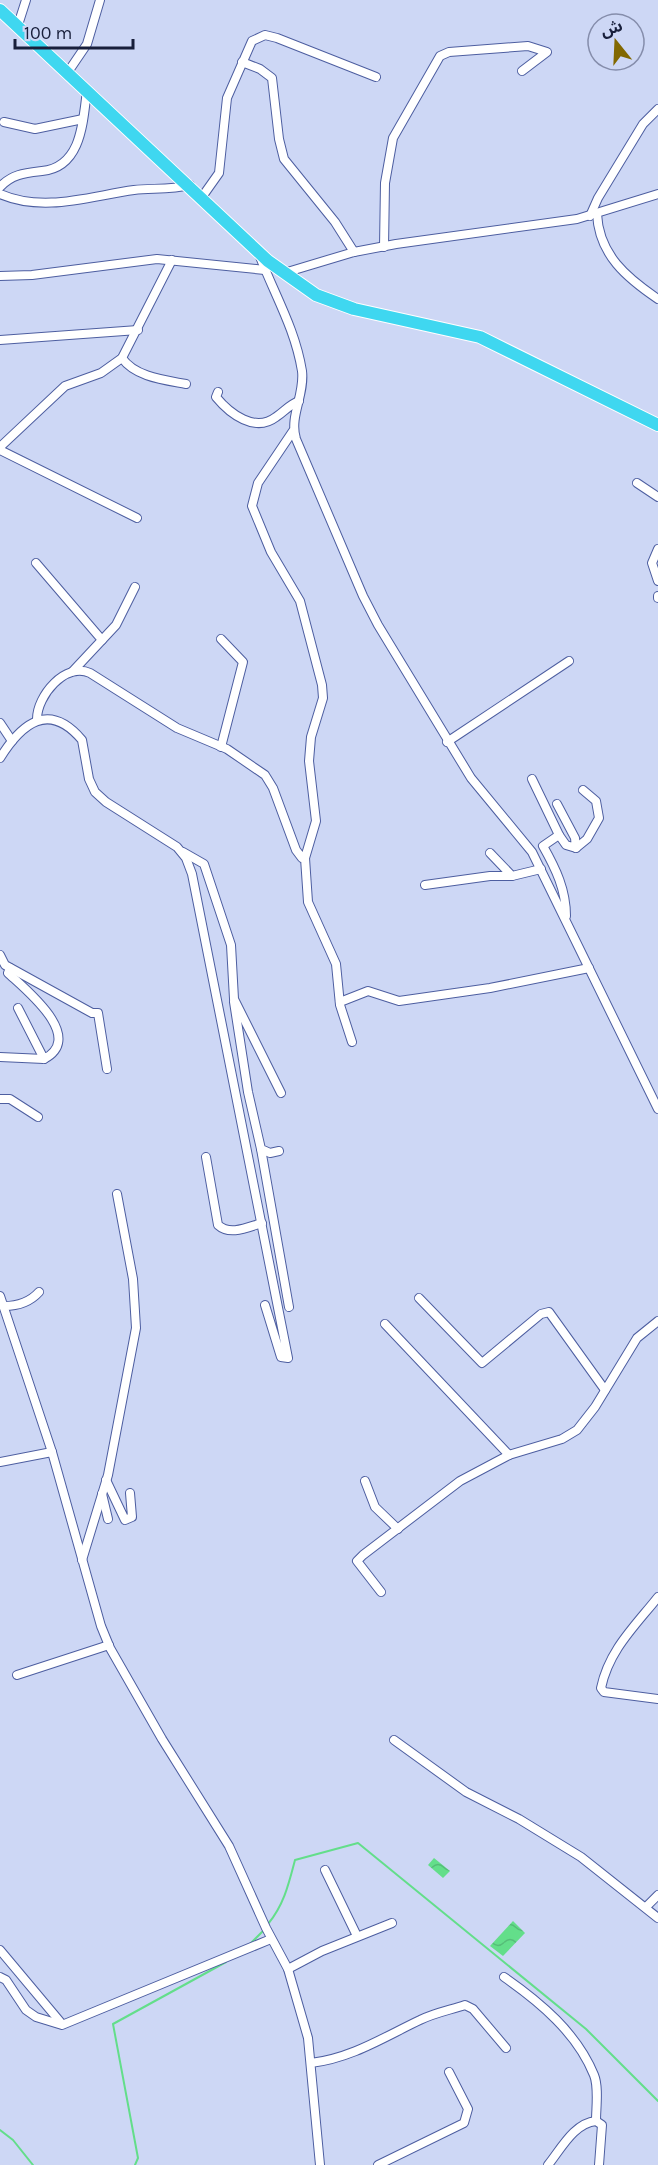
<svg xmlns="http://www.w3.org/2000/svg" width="658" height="2165" font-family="Karla,'Noto Sans Arabic',sans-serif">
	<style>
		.water { fill: url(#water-waves) }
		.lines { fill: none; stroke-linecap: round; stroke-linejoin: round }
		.stream { stroke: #63de8a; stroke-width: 2 }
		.minor-casing { stroke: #4d5ea0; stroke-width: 10 }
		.highway-casing { stroke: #fff; stroke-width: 14 }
		.minor { stroke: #fff; stroke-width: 8 }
		.highway { stroke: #3fd7f0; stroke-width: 12 }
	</style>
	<defs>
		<pattern id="water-waves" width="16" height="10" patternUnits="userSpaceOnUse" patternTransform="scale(1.5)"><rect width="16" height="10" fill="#63de8a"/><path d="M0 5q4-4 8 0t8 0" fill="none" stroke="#55be78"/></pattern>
	</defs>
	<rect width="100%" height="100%" fill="#cdd7f5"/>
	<g class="water">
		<polygon points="434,1858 450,1871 443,1878 428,1865"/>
		<polygon points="513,1921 525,1933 503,1956 490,1946"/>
	</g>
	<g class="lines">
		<g class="stream">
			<path d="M268,1924C284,1905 289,1883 295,1860L358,1843L586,2029L658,2101"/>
			<polyline points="250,1944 265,1929"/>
			<polyline points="0,2130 13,2140 33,2165"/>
			<polyline points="135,2165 138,2158 113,2024 226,1962"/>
		</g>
		<defs>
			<g id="minor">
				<polyline points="18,25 26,0"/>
				<polyline points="242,62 260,69 272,78 279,139 284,159 335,222 354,252"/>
				<polyline points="68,72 87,44 100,0"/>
				<polyline points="4,122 35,129 83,119"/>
				<path d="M0,187C12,174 25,173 42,171C82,167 83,121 87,90"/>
				<path d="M0,194C44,213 90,196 134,190C152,188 171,190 190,185"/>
				<polyline points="202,197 219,173 227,98 252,41 265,35 277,38 376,77"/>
				<path d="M597,214C599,255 627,278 658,299"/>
				<polyline points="590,216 598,198 643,124 658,109"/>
				<polyline points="384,247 385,183 393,138 440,56 449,52 528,46 547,52 522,71"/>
				<path d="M259,254C274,294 295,328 302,371C305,395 289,416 296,439L363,596L378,625L471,778L532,852L658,1109"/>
				<polyline points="284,273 354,252 396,244 577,219 658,194"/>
				<polyline points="0,276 32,275 157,259 265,270"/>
				<polyline points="0,340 138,330"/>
				<path d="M122,358C135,377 165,380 186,384"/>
				<path d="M218,392L216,397C230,414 255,433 276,417C285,411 289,405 299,401"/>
				<polyline points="0,447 65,386 101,373 122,358 172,260"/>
				<polyline points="0,450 137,518"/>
				<polyline points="637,483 658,497"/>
				<polyline points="658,549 652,563 658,581"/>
				<polyline points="36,563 102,640 73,671"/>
				<polyline points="658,596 658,598"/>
				<polyline points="221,639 243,662 221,747"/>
				<polyline points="102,640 116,625 135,587"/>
				<path d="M37,719C37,696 65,662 90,673L177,728L227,749L265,775L273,788L296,850L302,858H305L316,821L309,761L311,737L323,698L322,685L300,601L271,552L252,506L258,483L293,431"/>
				<polyline points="0,723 12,741"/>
				<polyline points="447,742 569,661"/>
				<path d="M0,758C22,723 49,701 82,740L89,779L95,792L106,802L177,847L186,858L192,874L288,1358L281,1357L265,1305"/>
				<path d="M532,779L559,835L543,846C556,869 566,890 566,916"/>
				<polyline points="557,804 575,838 576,848 566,845 559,835"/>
				<polyline points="576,848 587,839 599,818 596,801 583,790"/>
				<polyline points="183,852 204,864 231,945 234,999 281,1093"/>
				<polyline points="490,853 512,876 541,869"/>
				<polyline points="305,858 308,902 336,964 340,1005 352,1042"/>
				<polyline points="425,885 490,876 512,876"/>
				<polyline points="0,955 5,965 92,1013 98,1013 107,1069"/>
				<path d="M10,968L8,973C25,989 86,1037 44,1059L18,1008"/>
				<polyline points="234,1002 248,1092 261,1149 270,1153 279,1151"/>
				<polyline points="340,1002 368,991 399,1001 490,988 589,968"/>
				<polyline points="0,1057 44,1059"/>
				<polyline points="0,1099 10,1099 38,1117"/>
				<polyline points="261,1149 289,1307"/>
				<path d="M206,1157L218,1225C230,1236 248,1227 262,1223"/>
				<polyline points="0,1296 52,1452 101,1626 110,1648 162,1739 229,1846 266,1928 288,1969 308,2038 320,2165"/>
				<polyline points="419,1298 482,1363 541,1314 549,1312 605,1390"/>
				<path d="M4,1306C18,1306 30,1302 39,1292"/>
				<polyline points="385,1324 509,1455"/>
				<polyline points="0,1462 52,1452"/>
				<polyline points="106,1480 125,1520 132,1517 130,1493"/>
				<polyline points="365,1481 375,1507 398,1529"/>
				<polyline points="102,1494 108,1519"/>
				<polyline points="82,1560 108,1475 136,1328 133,1279 117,1194"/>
				<polyline points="381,1592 357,1561 363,1555 460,1481 509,1455 562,1439 577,1430 595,1407 637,1338 658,1321"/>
				<path d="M658,1597C635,1626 609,1650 601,1688L604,1692L658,1699"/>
				<polyline points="17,1675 109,1645"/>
				<polyline points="394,1740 466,1792 519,1819 581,1857 658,1918"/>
				<polyline points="325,1870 357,1936"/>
				<polyline points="647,1906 658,1895"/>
				<polyline points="0,1950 62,2024"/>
				<polyline points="288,1969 322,1951 392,1923"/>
				<polyline points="0,1977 6,1980 26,2010 36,2017 62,2025 271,1939"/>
				<path d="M504,1977C540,2002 577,2033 594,2075C599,2087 596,2108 596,2121"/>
				<path d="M311,2063C352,2058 384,2037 420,2020C434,2013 450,2010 465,2005L473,2009L506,2048"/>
				<polyline points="378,2165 464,2123 468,2109 449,2072"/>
				<path d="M548,2165C561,2149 574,2123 596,2121L602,2125L599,2165"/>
			</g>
			<polyline id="highway" points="0,10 268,261 316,295 354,309 480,337 658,425"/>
		</defs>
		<use href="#minor" class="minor-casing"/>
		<use href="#highway" class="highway-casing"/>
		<use href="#minor" class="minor"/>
		<use href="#highway" class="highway"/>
	</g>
	<g transform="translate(616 42) rotate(342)"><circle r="28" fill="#cdd7f5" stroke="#858dab" stroke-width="1.5"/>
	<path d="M0-4.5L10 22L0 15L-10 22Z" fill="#826800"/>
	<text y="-9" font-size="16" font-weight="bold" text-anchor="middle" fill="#181f3b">ش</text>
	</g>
	<path d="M15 39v9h118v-9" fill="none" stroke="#181f3b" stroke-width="3"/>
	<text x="24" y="39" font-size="18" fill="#181f3b" stroke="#cdd7f5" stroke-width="4.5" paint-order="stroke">100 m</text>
</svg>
